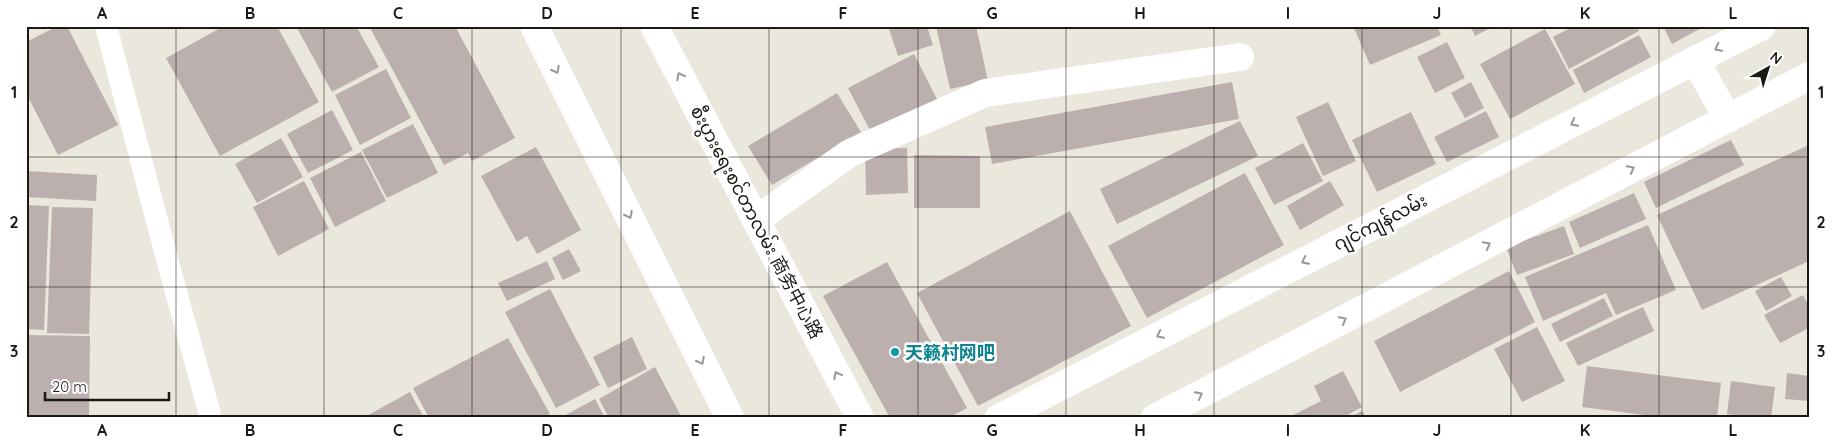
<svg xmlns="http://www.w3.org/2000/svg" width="1835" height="444" font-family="Quicksand,'Noto Sans SC','Noto Sans Myanmar',sans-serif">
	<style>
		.building { fill: #bcb0af }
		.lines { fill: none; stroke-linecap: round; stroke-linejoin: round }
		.service { stroke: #fff; stroke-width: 22 }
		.minor { stroke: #fff; stroke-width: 28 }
		.secondary { stroke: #fff; stroke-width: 28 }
		.oneway { stroke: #989896 }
		.grid { fill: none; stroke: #1a1915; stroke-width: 1; stroke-opacity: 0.55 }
		.culture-dot { fill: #0f9aa8; stroke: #fff; stroke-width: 2 }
		.labels { text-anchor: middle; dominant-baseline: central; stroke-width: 5; stroke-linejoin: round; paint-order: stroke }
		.street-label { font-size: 18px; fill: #1a1915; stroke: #fff }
		.culture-label { font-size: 18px; font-weight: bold; fill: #0d838f; stroke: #fff; text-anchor: start }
		.neatline { fill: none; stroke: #1a1915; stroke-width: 2 }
		.grid-label { font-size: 16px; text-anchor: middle; font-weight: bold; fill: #1a1915 }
	</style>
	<rect width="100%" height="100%" fill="#eae7dc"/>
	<g class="building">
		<polygon points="58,26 67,26 118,125 58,155 26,93 26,42"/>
		<polygon points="224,26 277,26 319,102 220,156 166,58"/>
		<polygon points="296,26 356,26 379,67 332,92"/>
		<polygon points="369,26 455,26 515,138 472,161 468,153 444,165"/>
		<polygon points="888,26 927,26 933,45 898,56"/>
		<polygon points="936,26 976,26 988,81 950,89"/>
		<polygon points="1358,26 1437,26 1441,35 1370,65 1354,28"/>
		<polygon points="1470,26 1494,26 1475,36"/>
		<polygon points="1574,26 1637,26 1639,31 1569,69 1553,37"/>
		<polygon points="1663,26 1705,26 1672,44"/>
		<polygon points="1545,29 1575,84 1510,119 1480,64"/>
		<polygon points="1639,35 1651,57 1584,93 1573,70"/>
		<polygon points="1447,42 1465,78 1435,93 1417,57"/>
		<polygon points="914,54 939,103 873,136 848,88"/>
		<polygon points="386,69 411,118 360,145 335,95"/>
		<polygon points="1232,82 1239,119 992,164 985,127"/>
		<polygon points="1471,82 1484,108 1465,118 1451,93"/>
		<polygon points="837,93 861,132 772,185 748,146"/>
		<polygon points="1328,102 1356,161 1323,176 1296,117"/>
		<polygon points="332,110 353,150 308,173 287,134"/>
		<polygon points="1486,111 1499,137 1447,162 1434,137"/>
		<polygon points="1411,112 1436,164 1377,192 1352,140"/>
		<polygon points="1240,121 1258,156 1117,224 1100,189"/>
		<polygon points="413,124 438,173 387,198 362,150"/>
		<polygon points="281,138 303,177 257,203 235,164"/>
		<polygon points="1731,140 1744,165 1656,208 1644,182"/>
		<polygon points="1303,143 1323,181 1274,205 1255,168"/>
		<polygon points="1809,145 1809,261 1702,310 1657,215"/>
		<polygon points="536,147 581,230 537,254 527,236 517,242 481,176"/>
		<polygon points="907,148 908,193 866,195 865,149"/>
		<polygon points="361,152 386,201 335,227 310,178"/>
		<polygon points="914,155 980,156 980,208 914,208"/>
		<polygon points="26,171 97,175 96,201 26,197"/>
		<polygon points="1245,173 1284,245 1147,318 1108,246"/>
		<polygon points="304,181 329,229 278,256 253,207"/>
		<polygon points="1330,181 1344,205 1300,230 1287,206"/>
		<polygon points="1634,193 1646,219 1580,248 1569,222"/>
		<polygon points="26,205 49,206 44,330 26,329"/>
		<polygon points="52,207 93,208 89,334 47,333"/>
		<polygon points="1070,211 1131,326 978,406 917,293"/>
		<polygon points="1648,225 1676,290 1616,315 1606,293 1543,321 1525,277"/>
		<polygon points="1564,226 1574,254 1517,275 1506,247"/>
		<polygon points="569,249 581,271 563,280 552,258"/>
		<polygon points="547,261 555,279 507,301 498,283"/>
		<polygon points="887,262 967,408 948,418 890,418 823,296"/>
		<polygon points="1509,271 1535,322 1400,392 1374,341"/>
		<polygon points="1781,277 1792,296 1766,311 1755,291"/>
		<polygon points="550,289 600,385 556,408 505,312"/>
		<polygon points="1803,295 1809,306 1809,328 1780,343 1764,315"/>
		<polygon points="1604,298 1613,316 1560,342 1551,324"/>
		<polygon points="1643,307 1654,331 1578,366 1566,343"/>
		<polygon points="1537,327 1565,381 1522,402 1494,349"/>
		<polygon points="26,335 90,336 89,418 26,418"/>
		<polygon points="632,337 647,369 608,388 593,357"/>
		<polygon points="508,338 550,414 543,418 429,418 413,388"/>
		<polygon points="1587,366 1721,383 1717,418 1668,418 1582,407"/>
		<polygon points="655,367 682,418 609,418 599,399"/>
		<polygon points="1343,371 1362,407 1342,418 1287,418 1321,401 1314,386"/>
		<polygon points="1787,373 1809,376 1809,401 1785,399"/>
		<polygon points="1731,381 1775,387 1771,418 1753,418 1727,414"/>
		<polygon points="410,392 424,418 363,418"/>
		<polygon points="595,399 605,418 560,418"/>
		<polygon points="1362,411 1366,418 1349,418"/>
	</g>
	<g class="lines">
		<polyline class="service" points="106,26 168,263 211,418"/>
		<polyline class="minor" points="756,220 850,153 985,93 1240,57"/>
		<g class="secondary">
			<polyline points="534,26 730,418"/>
			<polyline points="654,26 860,418"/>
			<polyline points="1695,60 1728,119"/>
			<polyline points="999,418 1762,26"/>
			<polyline points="1155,418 1809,76"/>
		</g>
	</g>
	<defs><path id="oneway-chevron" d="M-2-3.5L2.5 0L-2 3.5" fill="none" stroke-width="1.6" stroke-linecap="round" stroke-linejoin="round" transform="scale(1.25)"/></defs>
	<g class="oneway">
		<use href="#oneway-chevron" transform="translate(1718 48) rotate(153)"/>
		<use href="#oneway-chevron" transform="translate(556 70) rotate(63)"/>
		<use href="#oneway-chevron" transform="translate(680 76) rotate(-118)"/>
		<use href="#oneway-chevron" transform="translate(1574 123) rotate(153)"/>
		<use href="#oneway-chevron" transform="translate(1631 169) rotate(-28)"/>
		<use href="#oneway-chevron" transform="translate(629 215) rotate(63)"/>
		<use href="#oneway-chevron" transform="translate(1487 245) rotate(-28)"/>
		<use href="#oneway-chevron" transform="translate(1305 261) rotate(153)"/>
		<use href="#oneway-chevron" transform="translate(1343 320) rotate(-28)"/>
		<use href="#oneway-chevron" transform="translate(1160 335) rotate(153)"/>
		<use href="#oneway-chevron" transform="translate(701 361) rotate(63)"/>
		<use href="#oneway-chevron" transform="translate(837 375) rotate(-118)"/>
		<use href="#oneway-chevron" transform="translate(1199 395) rotate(-28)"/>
	</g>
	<path class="grid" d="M176,26V418M324,26V418M472,26V418M621,26V418M769,26V418M918,26V418M1066,26V418M1214,26V418M1362,26V418M1511,26V418M1659,26V418M26,157H1809M26,287H1809"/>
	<circle class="culture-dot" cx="895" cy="352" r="5"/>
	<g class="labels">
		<g class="street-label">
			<text transform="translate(757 222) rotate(62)">စီးပွားရေးစင်တာလမ်း 商务中心路</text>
			<text transform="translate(1380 222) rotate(-27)">ဂျင်ကျန်လမ်း</text>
		</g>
		<g class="culture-label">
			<text x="905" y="352">天籁村网吧</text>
		</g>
	</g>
	<rect width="1835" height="444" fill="none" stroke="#ffffff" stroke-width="55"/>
	<g transform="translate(1768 68) rotate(39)" stroke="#ffffff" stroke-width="4" paint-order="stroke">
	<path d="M0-4L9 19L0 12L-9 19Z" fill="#1a1915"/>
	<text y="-8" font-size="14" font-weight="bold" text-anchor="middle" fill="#1a1915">N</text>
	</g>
	<path d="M45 392v8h124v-8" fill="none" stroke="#1a1915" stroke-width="2.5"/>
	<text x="52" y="392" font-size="15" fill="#1a1915" stroke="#ffffff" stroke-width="4" paint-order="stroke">20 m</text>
	<rect x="28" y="28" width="1780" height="388" class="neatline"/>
	<g class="grid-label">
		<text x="102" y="19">A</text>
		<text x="250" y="19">B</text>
		<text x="398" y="19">C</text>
		<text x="547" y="19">D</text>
		<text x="695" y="19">E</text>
		<text x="843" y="19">F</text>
		<text x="992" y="19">G</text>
		<text x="1140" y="19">H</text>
		<text x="1288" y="19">I</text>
		<text x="1437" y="19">J</text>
		<text x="1585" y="19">K</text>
		<text x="1733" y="19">L</text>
		<text x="14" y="98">1</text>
		<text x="1821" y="98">1</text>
		<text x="14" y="228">2</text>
		<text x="1821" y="228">2</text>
		<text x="14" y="357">3</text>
		<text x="1821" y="357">3</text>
		<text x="102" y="436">A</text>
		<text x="250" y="436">B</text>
		<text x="398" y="436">C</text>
		<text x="547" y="436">D</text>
		<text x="695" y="436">E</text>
		<text x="843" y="436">F</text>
		<text x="992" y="436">G</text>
		<text x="1140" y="436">H</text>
		<text x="1288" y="436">I</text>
		<text x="1437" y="436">J</text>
		<text x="1585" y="436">K</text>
		<text x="1733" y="436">L</text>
	</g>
</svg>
